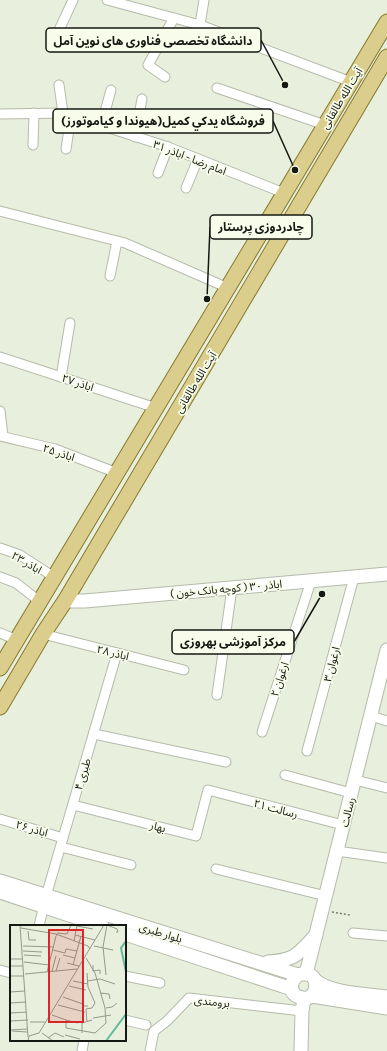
<svg xmlns="http://www.w3.org/2000/svg" width="387" height="1051" font-family="Commissioner,'Noto Sans Arabic',sans-serif">
	<style>
		.lines { fill: none; stroke-linecap: round; stroke-linejoin: round }
		.minor-casing { stroke: #b5bbaa; stroke-width: 11 }
		.secondary-casing { stroke: #b5bbaa; stroke-width: 15 }
		.primary-casing { stroke: #86792f; stroke-width: 17 }
		.path { stroke: #797d71; stroke-width: 1.5; stroke-dasharray: 2 2; stroke-linecap: butt }
		.minor { stroke: #fff; stroke-width: 9 }
		.secondary { stroke: #fff; stroke-width: 13 }
		.primary { stroke: #dbce8c; stroke-width: 15 }
		.labels { text-anchor: middle; dominant-baseline: central; stroke-width: 3.5; stroke-linejoin: round; paint-order: stroke }
		.street-label { font-size: 11px; fill: #161812; stroke: #f7fdea }
		.inset-river { fill: none; stroke: #63bb9d; stroke-width: 2 }
		.inset-road { fill: none; stroke: #95998c; stroke-width: 1 }
		.view { fill: #d62828; fill-opacity: 0.15; stroke: #d62828; stroke-width: 2 }
		.inset-edge { fill: none; stroke: #161812; stroke-width: 2 }
		.leader { fill: none; stroke: #161812; stroke-width: 1.5 }
		.callout-dot { fill: #161812; stroke: #f7fdea; stroke-width: 1.5 }
		.callout { fill: #f7fdea; stroke: #161812; stroke-width: 1.5 }
		.callout-label { font-size: 12px; text-anchor: middle; font-weight: bold; fill: #161812 }
	</style>
	<rect width="100%" height="100%" fill="#e9efdd"/>
	<g class="lines">
		<defs>
			<g id="minor">
				<polyline points="107,0 200,25"/>
				<polyline points="204,0 200,25 351,82"/>
				<polyline points="53,43 73,0"/>
				<polyline points="165,77 148,65 174,18"/>
				<polyline points="59,85 63,113"/>
				<polyline points="217,88 325,125"/>
				<polyline points="0,114 63,113 168,147 284,193"/>
				<polyline points="101,126 111,90"/>
				<polyline points="135,137 142,99"/>
				<polyline points="33,145 34,113"/>
				<polyline points="66,149 71,116"/>
				<polyline points="158,173 168,147"/>
				<polyline points="186,188 198,159"/>
				<polyline points="0,211 125,243 228,288"/>
				<polyline points="110,276 117,241"/>
				<polyline points="0,357 156,408"/>
				<polyline points="61,377 70,323"/>
				<polyline points="0,411 3,436"/>
				<polyline points="0,436 55,449 117,473"/>
				<polyline points="0,548 20,555 54,577"/>
				<polyline points="0,577 16,583 39,601"/>
				<polyline points="0,633 17,640"/>
				<polyline points="43,634 184,670"/>
				<polyline points="217,695 232,588"/>
				<polyline points="371,716 387,721"/>
				<polyline points="262,732 311,581"/>
				<polyline points="94,734 226,762"/>
				<polyline points="307,751 354,577"/>
				<polyline points="285,775 351,793"/>
				<polyline points="355,780 387,788"/>
				<polyline points="73,805 196,836 208,790 343,825"/>
				<polyline points="0,819 63,838"/>
				<polyline points="61,847 131,865"/>
				<polyline points="337,851 387,858"/>
				<polyline points="216,869 326,896"/>
				<polyline points="39,926 46,896 117,653"/>
				<polyline points="353,933 387,936"/>
				<polyline points="0,970 11,973"/>
				<polyline points="125,976 160,983"/>
				<polyline points="125,1020 146,1025"/>
				<polyline points="82,1051 84,1040"/>
				<polyline points="150,1051 154,1031 167,1021 189,998 302,1011"/>
			</g>
			<g id="secondary">
				<polyline points="65,601 85,601 387,574"/>
				<path d="M0,881L298,975C323,966 320,1006 299,997C288,993 290,981 298,975"/>
				<polyline points="0,892 102,926"/>
				<polyline points="125,934 292,989"/>
				<path d="M268,962C296,960 297,955 316,935"/>
				<polyline points="306,974 387,650"/>
				<path d="M316,981C333,994 366,994 387,997"/>
				<polyline points="312,996 387,1008"/>
				<polyline points="301,1051 302,1011 304,999"/>
			</g>
			<g id="primary">
				<polyline points="0,668 387,22"/>
				<polyline points="0,707 43,634 65,601 387,57"/>
			</g>
		</defs>
		<use href="#minor" class="minor-casing"/>
		<use href="#secondary" class="secondary-casing"/>
		<use href="#primary" class="primary-casing"/>
		<polyline class="path" points="332,912 350,915"/>
		<use href="#minor" class="minor"/>
		<use href="#secondary" class="secondary"/>
		<use href="#primary" class="primary"/>
	</g>
	<g class="labels">
		<g class="street-label">
			<text transform="translate(341 98) rotate(-59)">آیت الله طالقانی</text>
			<text transform="translate(190 157) rotate(21)">امام رضا - اباذر ۳۱</text>
			<text transform="translate(78 382) rotate(18)">اباذر ۲۷</text>
			<text transform="translate(195 382) rotate(-59)">آیت الله طالقانی</text>
			<text transform="translate(59 452) rotate(18)">اباذر ۲۵</text>
			<text transform="translate(27 562) rotate(30)">اباذر ۲۳</text>
			<text transform="translate(226 588) rotate(-5)">اباذر ۳۰ ( کوچه بانک خون )</text>
			<text transform="translate(113 652) rotate(14)">اباذر ۲۸</text>
			<text transform="translate(331 664) rotate(-75)">ارغوان ۳</text>
			<text transform="translate(279 679) rotate(-72)">ارغوان ۲</text>
			<text transform="translate(82 774) rotate(-74)">طبری ۴</text>
			<text transform="translate(276 808) rotate(15)">رسالت ۲۱</text>
			<text transform="translate(347 812) rotate(-76)">رسالت</text>
			<text transform="translate(158 826) rotate(14)">بهار</text>
			<text transform="translate(32 828) rotate(16)">اباذر ۲۶</text>
			<text transform="translate(161 932) rotate(17)">بلوار طبری</text>
			<text transform="translate(212 1001) rotate(6)">برومندی</text>
		</g>
	</g>
	<g transform="translate(10 925)">
		<rect width="116" height="116" fill="#e9efdd"/>
		<path class="inset-river" d="M116,16L111,23L116,47M96,116L116,89"/>
		<path class="inset-road" d="M10,0L18,112M97,0L107,4L108,7H106M67,1L83,4M11,3L46,9M18,6L19,15H26M47,8L57,9L61,0M65,10L85,15M47,11L46,9L78,21L80,24M64,16L67,0M13,21L44,22M84,21L103,25M43,25L55,28L56,24L67,26M13,26L32,27M14,30L31,31M53,30L65,33M0,34H13M14,37L39,40M57,38L69,41M63,40L71,11M83,40V46L90,45V49M0,41H13M42,46L46,31M46,46L50,33M37,47L46,11M15,49L67,44M96,50L93,22L97,0M0,51H14M63,56L78,59M77,56L90,54L105,59M73,59V81H78M59,61L76,65M0,67L15,66M90,68L99,69L100,74M53,72L73,79M0,78L16,77M48,80L75,87M96,83L102,82L107,78M0,88L17,87M42,90L56,95V103L85,108L96,98L95,83L85,48L76,33M83,93L101,90M56,95L68,98M0,96L18,95M20,97H35M77,97L76,84L82,83L85,78L78,62L77,48M0,105L18,104M2,106L17,107M32,108L43,116M72,108V98L82,95M55,110L70,114M38,113L45,108L54,112M18,116L19,111L29,108L94,0"/>
		<path class="view" d="M39,5H73V97H39Z"/>
		<rect width="116" height="116" class="inset-edge"/>
	</g>
	<path class="leader" d="M285 85L261 40M295 170L273 121M207 299L210 227M322 594L294 642"/>
	<g class="callout-dot">
		<circle cx="285" cy="85" r="4"/>
		<circle cx="295" cy="170" r="4"/>
		<circle cx="207" cy="299" r="4"/>
		<circle cx="322" cy="594" r="4"/>
	</g>
	<g class="callout">
		<rect x="46" y="28" width="215" height="24" rx="4"/>
		<rect x="53" y="109" width="220" height="24" rx="4"/>
		<rect x="210" y="215" width="102" height="24" rx="4"/>
		<rect x="172" y="630" width="122" height="24" rx="4"/>
	</g>
	<g class="callout-label">
		<text x="153" y="45">دانشگاه تخصصی فناوری های نوین آمل</text>
		<text x="163" y="125">فروشگاه يدكي كميل(هیوندا و کیاموتورز)</text>
		<text x="261" y="231">چادردوزی پرستار</text>
		<text x="233" y="646">مرکز آموزشی بهروزی</text>
	</g>
</svg>
